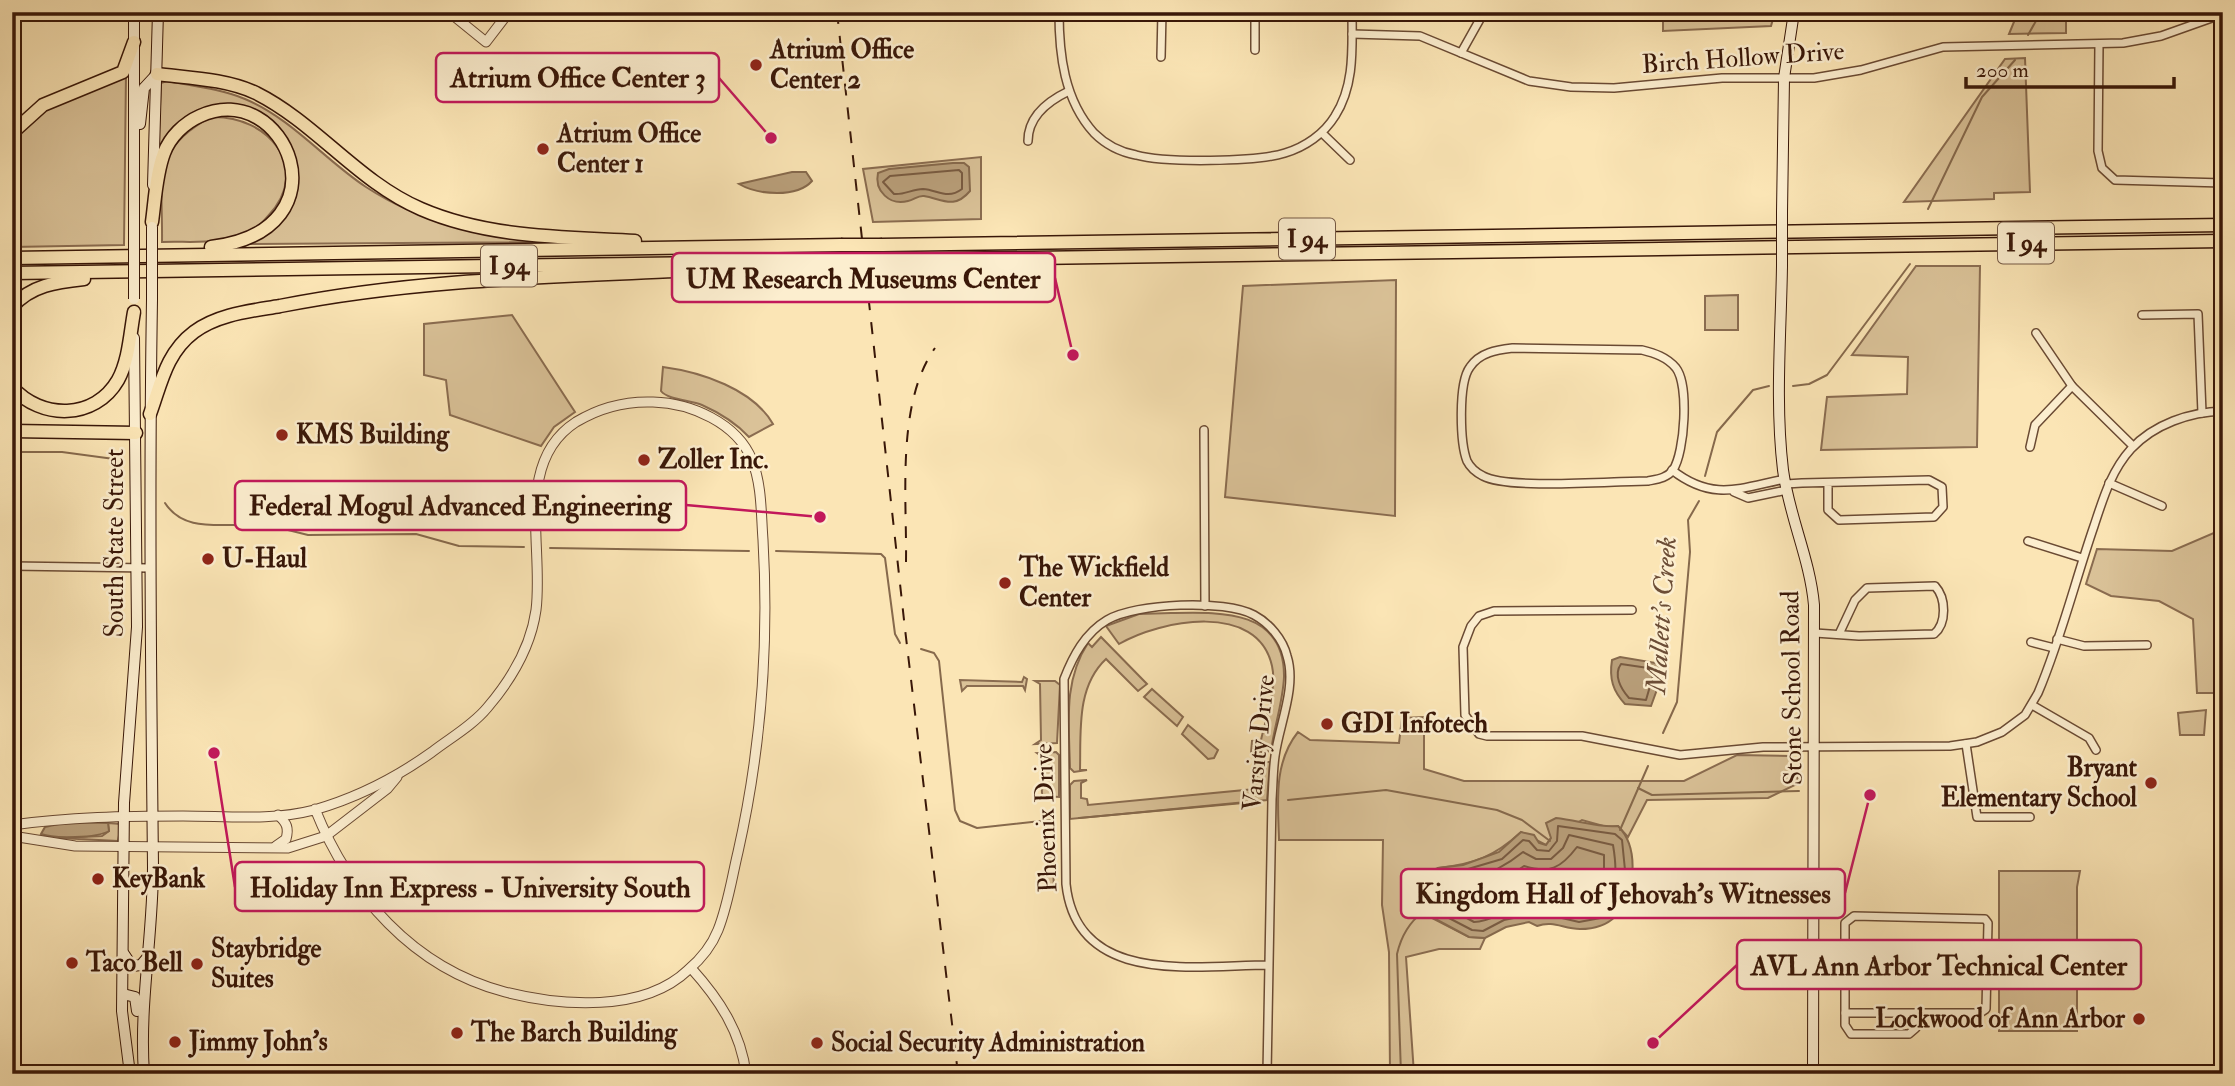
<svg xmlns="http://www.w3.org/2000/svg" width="2235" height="1086" font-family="'IM FELL Double Pica',serif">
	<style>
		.green { fill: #dac298; stroke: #8a6c50; stroke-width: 2 }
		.water { fill: #b99f7a; stroke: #86694c; stroke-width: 2 }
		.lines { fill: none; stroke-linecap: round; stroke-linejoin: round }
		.shore { stroke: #795b41; stroke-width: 2 }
		.stream { stroke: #86694c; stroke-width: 2 }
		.minor-casing { stroke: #6a4a33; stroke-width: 10 }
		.tertiary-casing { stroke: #6a4a33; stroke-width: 11 }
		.secondary-casing { stroke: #391708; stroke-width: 12 }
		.motorway-casing { stroke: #391708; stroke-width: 15 }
		.minor { stroke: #fceecf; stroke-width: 7 }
		.tertiary { stroke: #fceecf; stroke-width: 9 }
		.secondary { stroke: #fceecf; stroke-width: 10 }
		.motorway { stroke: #fbe5b5; stroke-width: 12 }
		.rail { stroke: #391708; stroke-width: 2; stroke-dasharray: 12 12; stroke-linecap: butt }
		.secondary-bridge-casing { stroke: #391708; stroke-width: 12; stroke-linecap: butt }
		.motorway-bridge-casing { stroke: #391708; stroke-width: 15; stroke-linecap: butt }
		.secondary-bridge { stroke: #fceecf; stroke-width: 10 }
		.motorway-bridge { stroke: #fbe5b5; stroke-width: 12 }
		.poi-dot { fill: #8f2418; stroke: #fceecf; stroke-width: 2.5 }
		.labels { text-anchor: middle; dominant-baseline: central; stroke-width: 5; stroke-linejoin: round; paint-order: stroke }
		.shield { fill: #fceecf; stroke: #745844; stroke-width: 2 }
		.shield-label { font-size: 24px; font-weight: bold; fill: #391708 }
		.poi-label { font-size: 26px; font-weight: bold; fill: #391708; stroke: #fceecf; text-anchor: start }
		.street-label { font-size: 26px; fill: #391708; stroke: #fceecf }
		.water-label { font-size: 28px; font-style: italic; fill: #6c4d36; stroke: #fceecf }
		.leader { fill: none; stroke: #c2185b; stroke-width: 2.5 }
		.callout-dot { fill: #c2185b; stroke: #fceecf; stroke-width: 2.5 }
		.callout { fill: #fceecf; stroke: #c2185b; stroke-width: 2.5 }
		.callout-label { font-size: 28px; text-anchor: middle; font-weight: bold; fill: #391708 }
	</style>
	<rect width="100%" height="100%" fill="#fbe5b5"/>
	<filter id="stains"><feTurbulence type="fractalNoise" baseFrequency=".00286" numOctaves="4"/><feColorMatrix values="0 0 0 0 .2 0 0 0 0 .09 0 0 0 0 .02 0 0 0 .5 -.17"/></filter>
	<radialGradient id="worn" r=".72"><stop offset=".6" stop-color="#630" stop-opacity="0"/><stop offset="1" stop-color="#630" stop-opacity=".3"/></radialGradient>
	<g class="green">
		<polygon points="1663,12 1775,12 1771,26 1663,31"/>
		<polygon points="2018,12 2066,12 2066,33 2009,34"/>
		<polygon points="2025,58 2030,192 1994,193 1994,199 1904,202 2005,59"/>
		<polygon points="126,73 124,245 12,247 12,139 50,105"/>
		<path d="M167,81C193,86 221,89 245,99C291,118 325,160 366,187C427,227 493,238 564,242L248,244C289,227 309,182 287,142C280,128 268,121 255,115C209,97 180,109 158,153L161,83Z"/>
		<path d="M211,117C268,115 313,168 268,216C263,222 256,230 248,234C223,245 188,241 162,242C163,181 150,149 211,117Z"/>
		<polygon points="981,157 981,219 873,222 863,169"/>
		<polygon points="1916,266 1980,266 1977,447 1821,450 1827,397 1907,394 1908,357 1852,355"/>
		<polygon points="1396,280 1395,516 1225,497 1243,286"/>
		<polygon points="1738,295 1738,330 1705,330 1705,296"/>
		<polygon points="512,315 575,412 554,427 541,446 450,415 446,380 424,375 424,324"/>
		<path d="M663,367C701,372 753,389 773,424L749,437C736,423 720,413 702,405C691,400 668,400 661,391Z"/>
		<polygon points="2223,529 2223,693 2197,693 2193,619 2159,601 2111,596 2086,584 2097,549 2172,551"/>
		<path d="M1171,613C1220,612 1285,609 1284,677C1283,702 1274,727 1271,751L1251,753L1252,741L1261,740C1266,718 1277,688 1272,666C1258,601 1160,620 1119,644L1106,626L1139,614Z"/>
		<path d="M1101,637L1147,684L1138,691L1106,659C1076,687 1081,732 1080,770H1087L1074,772L1070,768C1069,724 1063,681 1088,643L1092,647Z"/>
		<polygon points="1024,677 1027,679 1025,690 1023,686 967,686 962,691 960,680 1022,682"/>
		<polygon points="1035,681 1055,681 1060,685 1057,743 1035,744 1041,740 1040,684"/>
		<polygon points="1152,689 1183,717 1177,726 1144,697"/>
		<polygon points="2206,710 2204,735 2180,735 2178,713"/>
		<path d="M1424,717V769L1464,781H1684L1737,755L1790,756L1799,783L1768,798L1647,800L1628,837L1618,826L1607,827L1582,820L1551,838L1546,845L1521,832C1494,857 1474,864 1438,868L1426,915L1469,937L1485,938L1480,949H1439L1406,957L1414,1074H1390L1389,952L1382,905L1383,840H1279C1278,803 1273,763 1298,732L1310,740L1399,743L1402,718Z"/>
		<polygon points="1188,725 1218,750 1214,758 1208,759 1182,734"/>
		<polygon points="1056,752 1059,755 1059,797 1042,796 1041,756 1037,753"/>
		<polygon points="1254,762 1270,762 1267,800 1070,819 1070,785 1074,781 1087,780 1081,783 1081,798 1087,799 1088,805 1255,789 1258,764"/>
		<polygon points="108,823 121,824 118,841 59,838 102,836 109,831"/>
		<polygon points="1052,836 1054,890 1047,890 1045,837"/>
		<polygon points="1999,871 2080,871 2077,887 2077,1031 1999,1031"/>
	</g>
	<g class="water">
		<path d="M953,163H964L969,167L970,191C954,210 942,199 924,196C918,195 914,200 908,201C890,206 874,191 878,173L889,169Z"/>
		<path d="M792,172H806L812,181C797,198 758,195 739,184Z"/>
		<path d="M1620,657L1662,664L1663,673L1651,706L1625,704C1613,691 1609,679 1612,660Z"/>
		<path d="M1556,818C1577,820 1598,828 1618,826C1631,839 1634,858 1632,877C1628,908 1614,929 1580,929C1563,929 1554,920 1537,926L1529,922L1506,927L1485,938L1469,937L1413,907L1407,890L1411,879L1438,868L1463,865L1499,852L1521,832L1534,835L1539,843L1546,845L1551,838L1546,823Z"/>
		<path d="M68,822L108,823L109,831C97,838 54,839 41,834L45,827Z"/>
	</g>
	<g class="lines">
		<g class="shore">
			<path d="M959,170L962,173V189C947,200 938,190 923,189C912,189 905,195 894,194L883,182L890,176Z"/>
			<path d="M1621,664L1655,669L1646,700L1629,698C1621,689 1613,675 1621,664Z"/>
			<polygon points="1558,826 1615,834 1622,840 1625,870 1620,900 1606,917 1579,922 1549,915 1538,918 1528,915 1504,920 1483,931 1472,930 1418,902 1414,890 1417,884 1502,859 1523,840 1529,841 1537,850 1549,851 1557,841"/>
			<path d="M1569,835L1613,845C1618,874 1619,916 1578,912C1560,911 1543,904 1525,906C1508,909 1490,922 1474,922L1425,895L1426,890C1441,884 1455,884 1469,880C1491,874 1507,865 1523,852L1536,859H1551L1563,848Z"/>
			<path d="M1577,847L1604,855V886L1596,899C1579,902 1569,898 1552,896C1525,893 1502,901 1478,911L1454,897L1455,893L1508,877L1524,866C1550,874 1561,868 1577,847Z"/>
		</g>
		<g class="stream">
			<polyline points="2028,35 2041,12"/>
			<polyline points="1928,209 1982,97 2015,60"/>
			<polyline points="1793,386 1809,384 1827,375 1910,264"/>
			<polyline points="12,452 62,452 114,459"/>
			<polyline points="1705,476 1717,432 1753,390 1769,386"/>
			<path d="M165,503C183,531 216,524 246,525"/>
			<polyline points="268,525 308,535 416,534 459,546 524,547"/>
			<polyline points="550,548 749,551"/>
			<polyline points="776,551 881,554 885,558 895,634 900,643"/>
			<polyline points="921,649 934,653 939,661 955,810 960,821 977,828 1050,820"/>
			<polyline points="1663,733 1677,702 1690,552 1688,520 1699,501"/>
			<polyline points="1638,788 1652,795 1799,791"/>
			<polyline points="1288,800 1386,790 1497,810 1522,820 1550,841"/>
			<polyline points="1079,818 1254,802"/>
			<polyline points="1620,830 1648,766"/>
			<path d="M1401,1074L1397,954C1401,937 1408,923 1423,912"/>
		</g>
		<defs>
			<g id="minor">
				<path d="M1059,12C1059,54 1064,100 1094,133C1105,144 1120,152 1136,155C1165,163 1256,162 1285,153C1305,147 1324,134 1335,116C1355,85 1352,47 1352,12"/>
				<polyline points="1352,34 1420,36 1529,81 1571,87 1614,88 1722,78 1814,78 1861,70 1943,47 2123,43 2161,36 2223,14"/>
				<polyline points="2099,44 2098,151 2102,168 2115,180 2223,183"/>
				<polyline points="1255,50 1255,12"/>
				<polyline points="1461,53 1484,12"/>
				<polyline points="1161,57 1162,12"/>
				<polyline points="1322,133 1350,160"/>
				<path d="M1028,141C1028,116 1048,101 1069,91"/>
				<polyline points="2142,315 2198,314 2202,413"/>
				<polyline points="2036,333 2072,386 2133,446"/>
				<path d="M1513,348L1642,350C1654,353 1667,357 1676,368C1689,385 1685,452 1673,470C1667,478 1658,479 1648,481C1614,481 1509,490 1483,476C1477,473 1470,467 1467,461C1460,443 1458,383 1470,367C1480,352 1497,350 1513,348Z"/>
				<polyline points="1204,430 1205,606"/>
				<polyline points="2030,447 2035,425 2072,386"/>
				<path d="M1672,470C1713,502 1740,488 1785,479"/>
				<polyline points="2109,483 2162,506"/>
				<polyline points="1786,484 1802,483 1929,480 1942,487 1943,507 1934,517 1839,520 1828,510 1828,483"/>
				<polyline points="1734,492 1748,498 1787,490"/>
				<polyline points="2028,541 2082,558"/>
				<polyline points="12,566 149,568"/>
				<path d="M1632,610L1494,611L1479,616L1471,626L1463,647L1465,715L1479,734L1487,736H1582L1680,755L1763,747L1950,746L1977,742L2002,732L2025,715L2038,693C2061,639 2075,581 2094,526C2103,499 2111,471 2131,449C2154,424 2190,412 2223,411"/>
				<path d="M1815,633L1859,636L1934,634C1947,623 1946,598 1935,586L1867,588L1855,600L1840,632"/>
				<polyline points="2057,639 2084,646 2147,645"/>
				<polyline points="2031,642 2054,648"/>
				<polyline points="2032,705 2089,738 2096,750"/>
				<polyline points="1966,744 1977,817 2030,817"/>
				<polygon points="1854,916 1985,919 1988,923 1986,1009 1980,1013 1845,1013 1845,923"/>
				<polyline points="1814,960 1845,960"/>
				<polyline points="1814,970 1845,969"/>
				<polyline points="1845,1013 1845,1025 1851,1034 1909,1034 1916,1028 1916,1013"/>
				<path d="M1267,1074L1272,799C1273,785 1273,770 1275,756C1279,725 1297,687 1287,656C1283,639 1269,623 1254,615C1225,599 1136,603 1107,620C1085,633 1073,656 1064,679L1066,884C1077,987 1195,965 1269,965"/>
			</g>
			<g id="tertiary">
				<polyline points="449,12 486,42 509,12"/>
				<path d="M12,825C70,817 125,816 183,816C227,816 272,821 314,810C356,798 397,777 432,752C450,738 472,726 487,708C511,680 531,646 536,610C544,548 514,462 576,422C599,408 626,401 653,402C691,403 737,423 752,460C762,485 761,514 763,540C769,645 761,750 738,852C732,877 728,905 718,930C712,945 701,959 688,970C643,1013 560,1006 505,992C413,968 349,894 315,809"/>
				<polyline points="12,836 75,846 288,848 326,836 387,789 397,777"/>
				<path d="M276,846L286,839C289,828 287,823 278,815"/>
				<path d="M691,968C719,999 741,1032 746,1074"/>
			</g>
			<g id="secondary">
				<polyline points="134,12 134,227"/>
				<polyline points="140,124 144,88 157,74"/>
				<polyline points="153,185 158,12"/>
				<polyline points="1782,212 1784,78 1794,12"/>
				<path d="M1782,266C1781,333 1775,403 1783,470C1789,516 1810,559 1814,605L1813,1074"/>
				<polyline points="124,954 132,966 141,965 147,958"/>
				<polyline points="123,994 135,997 137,1011"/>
				<polyline points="130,1074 122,1011 124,803 137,627 134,338"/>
				<path d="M144,1074C139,1004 153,936 153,867C151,678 149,489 152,299"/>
			</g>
			<g id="motorway">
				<path d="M157,74C189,78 226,79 256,93C316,123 358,182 421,209C488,238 563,237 635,241"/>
				<polyline points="12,133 43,105 123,72 134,42"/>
				<path d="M152,222C155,200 156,174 164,153C170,137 184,123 200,116C285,77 351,230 211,247"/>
				<polyline points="882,245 2223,225"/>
				<polyline points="12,258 841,245"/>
				<polyline points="884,260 2223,241"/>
				<polyline points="12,273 843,261"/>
				<path d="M12,307C31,285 57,282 84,279"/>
				<path d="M12,387C41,420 95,420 118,380C129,360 130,334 134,312"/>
				<path d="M150,414C161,384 166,353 194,332C218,314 251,311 280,306C411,280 542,277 676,271"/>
				<polyline points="12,431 136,433"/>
			</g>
		</defs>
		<use href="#minor" class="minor-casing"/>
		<use href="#tertiary" class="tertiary-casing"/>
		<use href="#secondary" class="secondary-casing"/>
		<use href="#motorway" class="motorway-casing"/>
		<use href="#minor" class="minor"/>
		<use href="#tertiary" class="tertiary"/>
		<use href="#secondary" class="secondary"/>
		<use href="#motorway" class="motorway"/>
		<g class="rail">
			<polyline points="837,12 905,629 958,1074"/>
			<path d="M906,562C907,497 896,403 935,348"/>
		</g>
		<defs>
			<g id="secondary-bridge">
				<polyline points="1782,266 1782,212"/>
				<polyline points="134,299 134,227"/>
				<polyline points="152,299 152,227"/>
			</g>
			<g id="motorway-bridge">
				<polyline points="841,245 882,245"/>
				<polyline points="843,261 884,260"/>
			</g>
		</defs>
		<use href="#secondary-bridge" class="secondary-bridge-casing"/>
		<use href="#motorway-bridge" class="motorway-bridge-casing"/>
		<use href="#secondary-bridge" class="secondary-bridge"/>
		<use href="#motorway-bridge" class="motorway-bridge"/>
	</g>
	<g class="poi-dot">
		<circle cx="756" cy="65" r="7"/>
		<circle cx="543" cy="149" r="7"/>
		<circle cx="282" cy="435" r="7"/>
		<circle cx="644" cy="460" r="7"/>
		<circle cx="208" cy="559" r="7"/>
		<circle cx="1005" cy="583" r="7"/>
		<circle cx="1327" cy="724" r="7"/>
		<circle cx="2151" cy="783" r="7"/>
		<circle cx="98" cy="879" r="7"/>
		<circle cx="72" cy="963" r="7"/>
		<circle cx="197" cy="964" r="7"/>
		<circle cx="2139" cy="1019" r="7"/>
		<circle cx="457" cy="1033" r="7"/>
		<circle cx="175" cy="1042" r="7"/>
		<circle cx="817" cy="1043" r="7"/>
	</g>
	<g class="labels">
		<g class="shield">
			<rect x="1279" y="218.5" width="56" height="41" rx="5"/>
			<rect x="1998" y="222.5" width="56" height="41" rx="5"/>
			<rect x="481" y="245.5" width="56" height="41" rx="5"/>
		</g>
		<g class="shield-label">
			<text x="1307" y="239">I 94</text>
			<text x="2026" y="243">I 94</text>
			<text x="509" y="266">I 94</text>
		</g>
		<g class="poi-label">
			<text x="770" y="50">Atrium Office<tspan x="770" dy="30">Center 2</tspan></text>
			<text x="557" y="134">Atrium Office<tspan x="557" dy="30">Center 1</tspan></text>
			<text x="296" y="435">KMS Building</text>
			<text x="658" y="460">Zoller Inc.</text>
			<text x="222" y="559">U-Haul</text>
			<text x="1019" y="568">The Wickfield<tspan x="1019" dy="30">Center</tspan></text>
			<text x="1341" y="724">GDI Infotech</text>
			<text x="2137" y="768" text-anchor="end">Bryant<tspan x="2137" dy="30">Elementary School</tspan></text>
			<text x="112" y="879">KeyBank</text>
			<text x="211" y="949">Staybridge<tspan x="211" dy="30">Suites</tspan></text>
			<text x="86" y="963">Taco Bell</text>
			<text x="2125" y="1019" text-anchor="end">Lockwood of Ann Arbor</text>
			<text x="471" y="1033">The Barch Building</text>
			<text x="189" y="1042">Jimmy John's</text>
			<text x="831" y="1043">Social Security Administration</text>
		</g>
		<g class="street-label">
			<text transform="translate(1743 58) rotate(-4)">Birch Hollow Drive</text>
			<text transform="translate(115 543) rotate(-90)">South State Street</text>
			<text transform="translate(1792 688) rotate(-91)">Stone School Road</text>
			<text transform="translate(1259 743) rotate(-84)">Varsity Drive</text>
			<text transform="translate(1046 818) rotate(-92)">Phoenix Drive</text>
		</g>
		<g class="water-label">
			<text transform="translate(1662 615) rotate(-86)">Mallett's Creek</text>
		</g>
	</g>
	<path class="leader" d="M771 138L719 78M1073 355L1055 278M820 517L686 505M214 753L235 887M1870 795L1845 893M1653 1043L1737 965"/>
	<g class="callout-dot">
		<circle cx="771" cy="138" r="7"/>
		<circle cx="1073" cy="355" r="7"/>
		<circle cx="820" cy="517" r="7"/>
		<circle cx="214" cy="753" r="7"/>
		<circle cx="1870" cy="795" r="7"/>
		<circle cx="1653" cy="1043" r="7"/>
	</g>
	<g class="callout">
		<rect x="436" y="53" width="283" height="49" rx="7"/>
		<rect x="672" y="253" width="383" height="49" rx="7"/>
		<rect x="235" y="481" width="451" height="49" rx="7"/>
		<rect x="235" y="862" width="469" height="49" rx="7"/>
		<rect x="1401" y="869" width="444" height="49" rx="7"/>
		<rect x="1737" y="940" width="404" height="49" rx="7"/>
	</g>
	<g class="callout-label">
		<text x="578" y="87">Atrium Office Center 3</text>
		<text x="863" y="288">UM Research Museums Center</text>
		<text x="460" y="515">Federal Mogul Advanced Engineering</text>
		<text x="470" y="897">Holiday Inn Express - University South</text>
		<text x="1623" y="903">Kingdom Hall of Jehovah's Witnesses</text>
		<text x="1939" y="975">AVL Ann Arbor Technical Center</text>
	</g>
	<rect width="2235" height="1086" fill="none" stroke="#fbe5b5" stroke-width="42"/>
	<rect x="14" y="14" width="2207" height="1058" fill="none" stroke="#391708" stroke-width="3.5"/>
	<rect x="21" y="21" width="2193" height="1044" fill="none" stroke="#391708" stroke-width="2"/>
	<path d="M1966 77v10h208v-10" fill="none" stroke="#391708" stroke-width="3.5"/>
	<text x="1976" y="77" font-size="21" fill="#391708" stroke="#fceecf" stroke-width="5" paint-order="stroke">200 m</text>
	<rect width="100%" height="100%" filter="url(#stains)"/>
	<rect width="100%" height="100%" fill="url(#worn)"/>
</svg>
